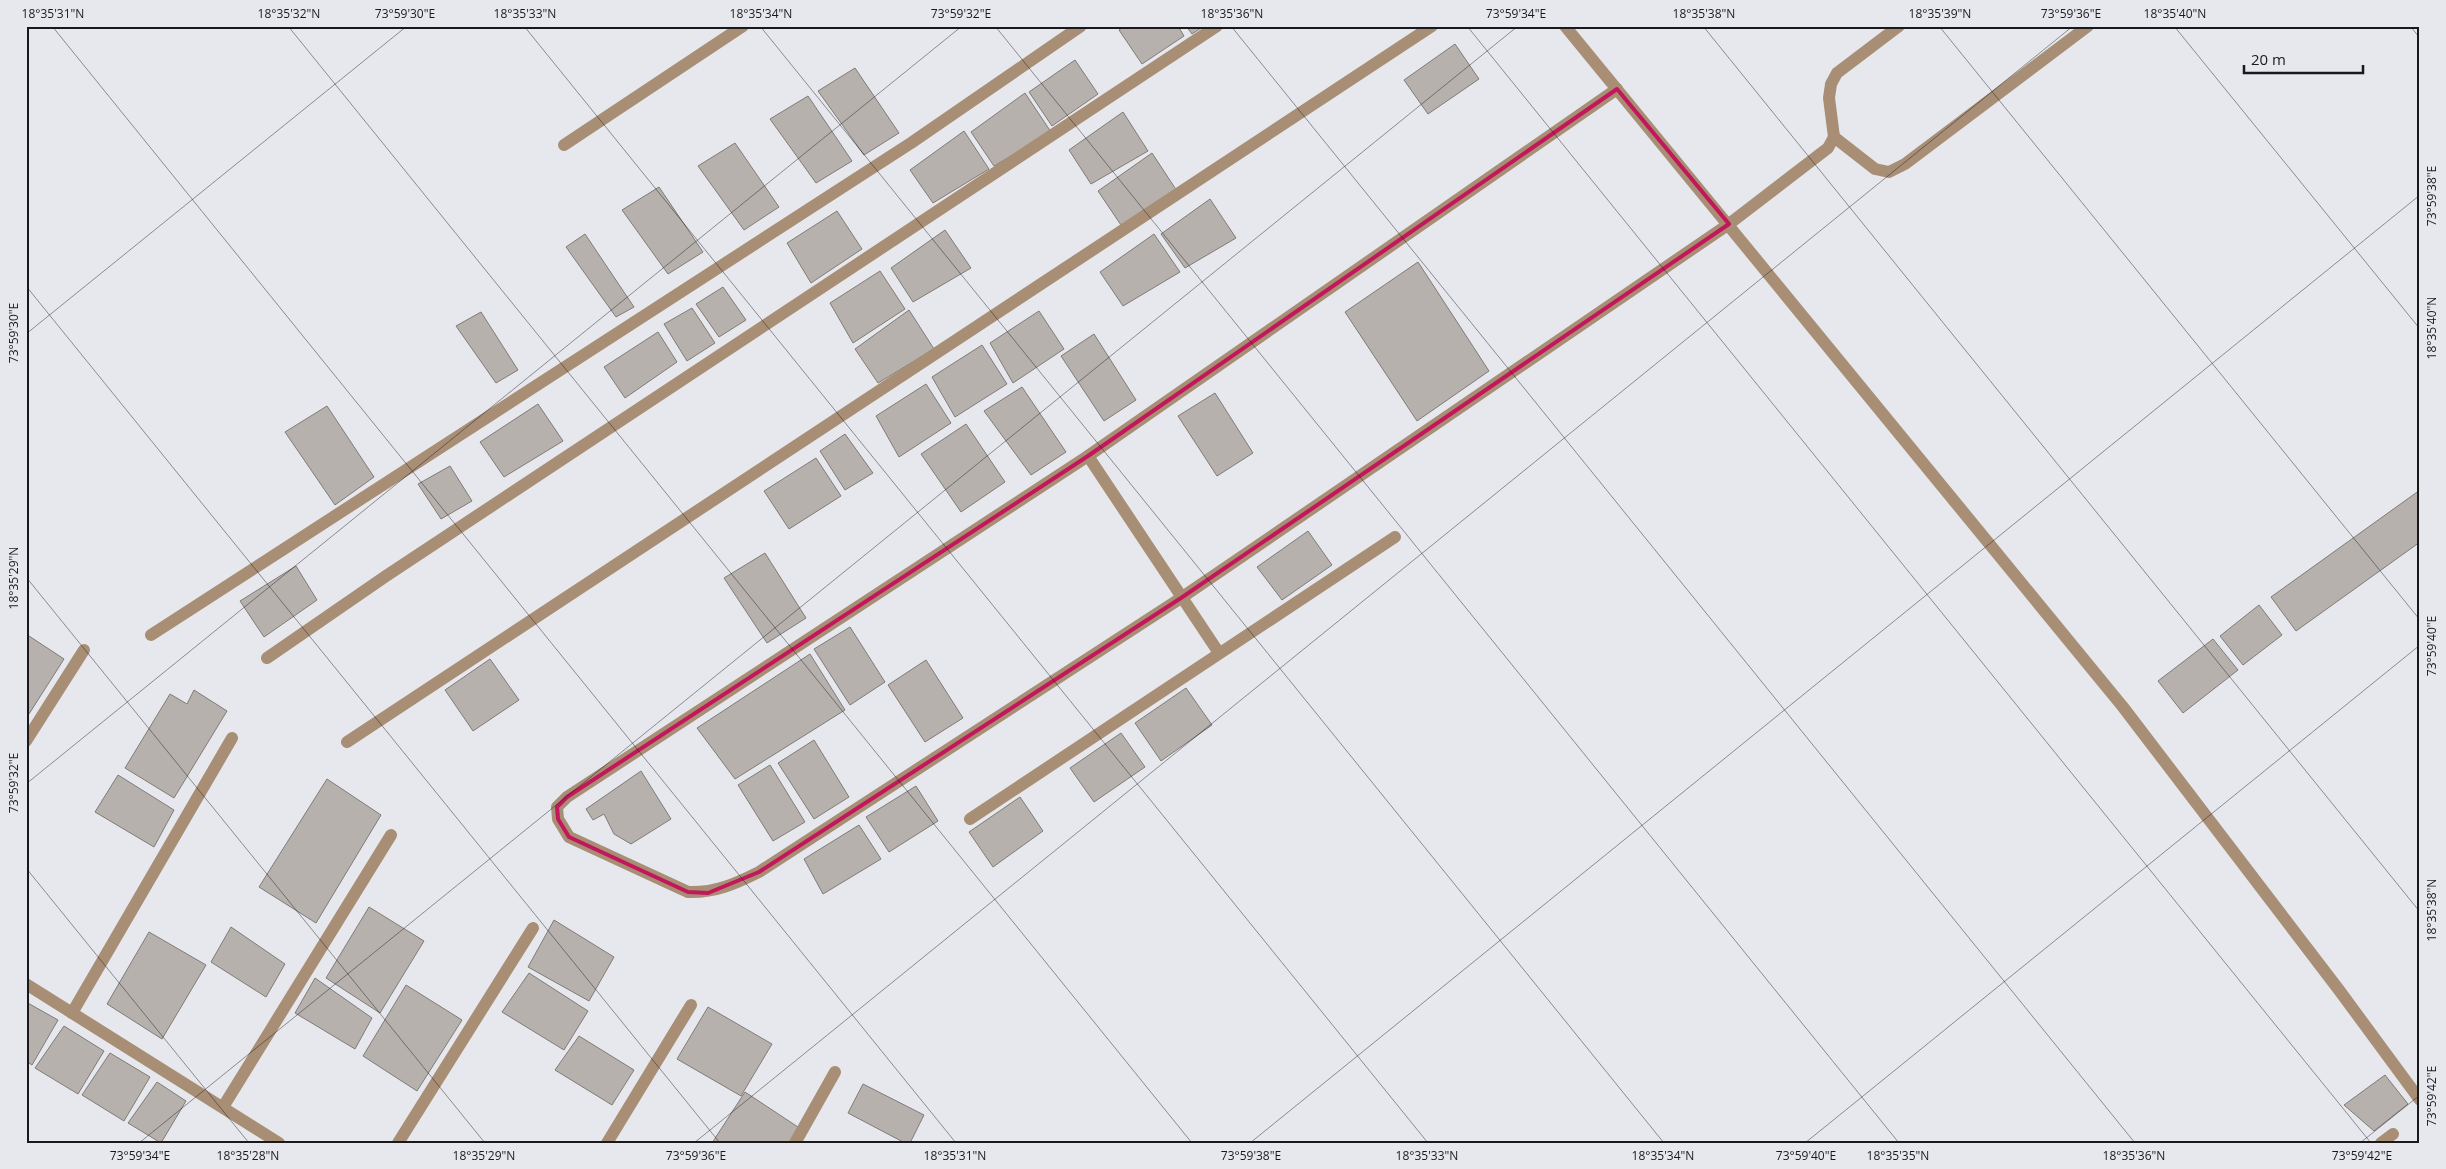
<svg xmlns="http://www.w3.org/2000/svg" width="2446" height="1169" font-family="'Open Sans',sans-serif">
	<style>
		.building { fill: #b7b1ad; stroke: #807b77 }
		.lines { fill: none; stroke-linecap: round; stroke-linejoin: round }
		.minor { stroke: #a88e75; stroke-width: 12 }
		.marked { fill: none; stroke: #c2185b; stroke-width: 4; stroke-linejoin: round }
		.ticks { fill: none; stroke: #19191c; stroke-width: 1; stroke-opacity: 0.45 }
		.neatline { fill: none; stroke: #19191c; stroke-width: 2 }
		.ticks-label { font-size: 12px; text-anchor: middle; fill: #19191c }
	</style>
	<rect width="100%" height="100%" fill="#e7e8ee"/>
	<g class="building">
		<polygon points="1125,26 1178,26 1184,36 1142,64 1119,30"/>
		<polygon points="1186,26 1204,26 1192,34"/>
		<polygon points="1455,44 1479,79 1428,114 1404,80"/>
		<polygon points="1075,60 1098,94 1052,126 1029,92"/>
		<polygon points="855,68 899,133 864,155 818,91"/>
		<polygon points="1025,93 1051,132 994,166 971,132"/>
		<polygon points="808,96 852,161 816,183 770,119"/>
		<polygon points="1123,112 1148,151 1091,184 1069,150"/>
		<polygon points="964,131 989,169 933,203 910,170"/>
		<polygon points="735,143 779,207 744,230 698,166"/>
		<polygon points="1152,153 1177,191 1121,225 1098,191"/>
		<polygon points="659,187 703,252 668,274 622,210"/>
		<polygon points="1210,199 1236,238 1185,268 1161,234"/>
		<polygon points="837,211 862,249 811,283 787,243"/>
		<polygon points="945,230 971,268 913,302 891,268"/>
		<polygon points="585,234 634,307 616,317 566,247"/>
		<polygon points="1154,234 1180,272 1123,306 1100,272"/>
		<polygon points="1418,262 1489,371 1417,421 1345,312"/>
		<polygon points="880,271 905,309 853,343 830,303"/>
		<polygon points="723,287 746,320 719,337 696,304"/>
		<polygon points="692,308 715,343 687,361 664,324"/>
		<polygon points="909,310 934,349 878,383 855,349"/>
		<polygon points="1039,311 1064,349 1013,383 990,343"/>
		<polygon points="481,312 518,370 496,383 456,326"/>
		<polygon points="658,332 677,362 625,398 604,367"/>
		<polygon points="1094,334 1136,400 1104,421 1061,356"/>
		<polygon points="982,345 1007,384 955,417 932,377"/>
		<polygon points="926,384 951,423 899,457 876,416"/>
		<polygon points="1022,387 1066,452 1031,475 984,411"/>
		<polygon points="1215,393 1253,453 1217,476 1178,416"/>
		<polygon points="538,404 563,441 504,477 480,442"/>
		<polygon points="327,406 374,477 335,505 285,432"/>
		<polygon points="966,424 1005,482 961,512 921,454"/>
		<polygon points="845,434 873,473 845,490 820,451"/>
		<polygon points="816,458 841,496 789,529 764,491"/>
		<polygon points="450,466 472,501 441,519 418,484"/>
		<polygon points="2420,490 2420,542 2296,631 2271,597"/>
		<polygon points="1308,531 1332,565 1282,600 1257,567"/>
		<polygon points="765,553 806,618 767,643 724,578"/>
		<polygon points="296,566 317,600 264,637 240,601"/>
		<polygon points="2259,605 2282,635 2243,665 2220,636"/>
		<polygon points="850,627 885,682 850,705 814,649"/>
		<polygon points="26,634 64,659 29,714 26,713"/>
		<polygon points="2213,639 2238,670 2183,713 2158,681"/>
		<polygon points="810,654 845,710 735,779 697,728"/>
		<polygon points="490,659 519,700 473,731 445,690"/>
		<polygon points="926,660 963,718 925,742 888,685"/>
		<polygon points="1186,688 1212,725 1161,761 1135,723"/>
		<polygon points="194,690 227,711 174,798 125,768 170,694 187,704"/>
		<polygon points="1121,733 1145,767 1094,802 1070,768"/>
		<polygon points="814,740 849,797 814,819 778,763"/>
		<polygon points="770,765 805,822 773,841 738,785"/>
		<polygon points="641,771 671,819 631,844 614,834 604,814 593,820 586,809"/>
		<polygon points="118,775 174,810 154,847 95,812"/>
		<polygon points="327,779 381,815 316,923 259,887"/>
		<polygon points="916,786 938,821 889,852 866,817"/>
		<polygon points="1020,797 1043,831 993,867 969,832"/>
		<polygon points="859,825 881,859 823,894 804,859"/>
		<polygon points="369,907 424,941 380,1013 326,978"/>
		<polygon points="554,920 614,957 589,1001 528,967"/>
		<polygon points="231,927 285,964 266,997 211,962"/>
		<polygon points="149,932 206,965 162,1039 107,1004"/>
		<polygon points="529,973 588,1011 564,1050 502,1012"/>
		<polygon points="315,978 372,1018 355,1049 295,1013"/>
		<polygon points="406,985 462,1020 417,1091 363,1056"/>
		<polygon points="26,1002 58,1020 32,1065 26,1061"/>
		<polygon points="708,1007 772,1044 741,1096 677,1059"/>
		<polygon points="64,1026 104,1051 78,1094 35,1068"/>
		<polygon points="579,1036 634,1070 612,1105 555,1070"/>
		<polygon points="110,1053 150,1077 124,1121 82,1095"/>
		<polygon points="2385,1075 2408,1104 2374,1131 2344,1105"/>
		<polygon points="157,1082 186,1101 161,1143 128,1123"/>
		<polygon points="863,1084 924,1115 910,1143 905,1143 848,1113"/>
		<polygon points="745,1092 801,1129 791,1143 712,1143"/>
	</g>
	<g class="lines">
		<g class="minor">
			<polyline points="1565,26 2123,707 2339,990 2420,1100"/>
			<path d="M1617,89L1088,456L567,797L557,807L558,819L569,837L688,892C715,893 735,884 759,872L1181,598L1729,224L1828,148L1834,137L1829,98L1831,84L1837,73L1899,26"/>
			<polyline points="1834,137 1875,169 1889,172 1905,164 2088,26"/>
			<polyline points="564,145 743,26"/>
			<polyline points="1088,456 1219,653"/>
			<polyline points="151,635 911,143 1081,26"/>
			<polyline points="267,658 386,576 1217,26"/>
			<polyline points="26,741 84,650"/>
			<polyline points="347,742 1432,26"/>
			<polyline points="970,819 1395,537"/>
			<polyline points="26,984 279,1143"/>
			<polyline points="72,1013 232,738"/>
			<polyline points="223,1107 391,835"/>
			<polyline points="398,1143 533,928"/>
			<polyline points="607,1143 691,1005"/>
			<polyline points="795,1143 835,1072"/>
			<polyline points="2381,1143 2393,1134"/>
		</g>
	</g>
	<path class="marked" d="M1617,89L1729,224L1181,598L759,872L708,893L688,892L569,837L558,819L557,807L567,797L1088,456Z"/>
	<path class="ticks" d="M52,26L956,1143M288,26L1192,1143M524,26L1428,1143M760,26L1664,1143M995,26L1899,1143M1231,26L2135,1143M1467,26L2371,1143M1703,26L2420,912M1939,26L2420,620M2174,26L2420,329M2410,26L2420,38M26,286L720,1143M26,334L407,26M26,577L485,1143M26,784L962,26M26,868L249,1143M139,1143L1518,26M694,1143L2073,26M1250,1143L2420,195M1805,1143L2420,645M2360,1143L2420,1095"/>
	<rect width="2446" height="1169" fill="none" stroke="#e7e8ee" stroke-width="55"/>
	<path d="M2244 65v8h119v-8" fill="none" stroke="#19191c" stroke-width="2.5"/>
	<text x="2251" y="65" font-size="15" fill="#19191c" stroke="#e7e8ee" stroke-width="4" paint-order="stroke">20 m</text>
	<rect x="28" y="28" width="2390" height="1114" class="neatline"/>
	<g class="ticks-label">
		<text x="53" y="18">18°35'31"N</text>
		<text x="289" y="18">18°35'32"N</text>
		<text x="405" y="18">73°59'30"E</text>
		<text x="525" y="18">18°35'33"N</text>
		<text x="761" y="18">18°35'34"N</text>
		<text x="961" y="18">73°59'32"E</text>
		<text x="1232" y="18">18°35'36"N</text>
		<text x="1516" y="18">73°59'34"E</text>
		<text x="1704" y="18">18°35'38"N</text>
		<text x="1940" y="18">18°35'39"N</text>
		<text x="2071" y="18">73°59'36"E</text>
		<text x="2175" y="18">18°35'40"N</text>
		<text transform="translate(2432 196) rotate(-90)" y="4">73°59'38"E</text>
		<text transform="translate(2432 328) rotate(-90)" y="4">18°35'40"N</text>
		<text transform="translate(14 333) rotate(-90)" y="4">73°59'30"E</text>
		<text transform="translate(14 578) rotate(-90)" y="4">18°35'29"N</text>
		<text transform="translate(2432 646) rotate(-90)" y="4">73°59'40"E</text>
		<text transform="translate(14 783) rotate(-90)" y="4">73°59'32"E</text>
		<text transform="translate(2432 910) rotate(-90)" y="4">18°35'38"N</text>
		<text transform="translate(2432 1096) rotate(-90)" y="4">73°59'42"E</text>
		<text x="140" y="1160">73°59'34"E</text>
		<text x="248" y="1160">18°35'28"N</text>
		<text x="484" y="1160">18°35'29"N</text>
		<text x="696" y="1160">73°59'36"E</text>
		<text x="955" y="1160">18°35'31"N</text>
		<text x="1251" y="1160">73°59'38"E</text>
		<text x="1427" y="1160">18°35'33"N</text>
		<text x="1663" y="1160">18°35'34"N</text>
		<text x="1806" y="1160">73°59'40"E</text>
		<text x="1898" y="1160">18°35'35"N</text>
		<text x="2134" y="1160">18°35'36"N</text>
		<text x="2362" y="1160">73°59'42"E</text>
	</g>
</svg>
